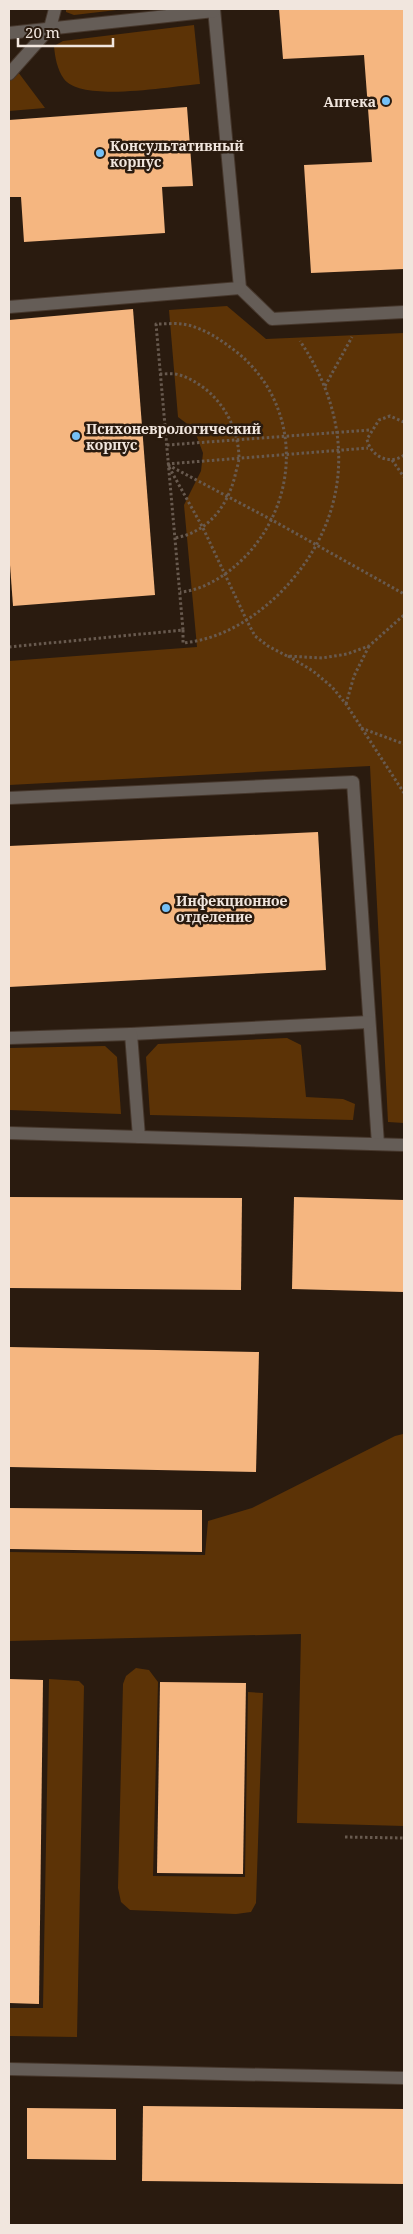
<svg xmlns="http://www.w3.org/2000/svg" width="413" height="2234" font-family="'Noto Serif',serif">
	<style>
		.green { fill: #5c3306 }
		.building { fill: #f5b680 }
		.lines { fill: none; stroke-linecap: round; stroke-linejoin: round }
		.minor-casing { stroke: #46372c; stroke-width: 14 }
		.path { stroke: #685a4f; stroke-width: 3; stroke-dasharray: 2.5 2.5; stroke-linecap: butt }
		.minor { stroke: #655d57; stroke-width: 12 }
		.poi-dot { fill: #75c0f6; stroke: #2a1b0f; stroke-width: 2 }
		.labels { text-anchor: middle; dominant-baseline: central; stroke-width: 5; stroke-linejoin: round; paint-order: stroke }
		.poi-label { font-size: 14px; font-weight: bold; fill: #f1e6de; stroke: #2a1b0f; text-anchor: start }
	</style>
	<rect width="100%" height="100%" fill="#2a1b0f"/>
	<g class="green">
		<polygon points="66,9 125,9 74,15 66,12"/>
		<path d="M194,25L200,84C171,86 82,103 64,79C57,69 55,57 54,46L63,41Z"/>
		<polygon points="9,60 45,108 9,111"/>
		<polygon points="227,306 266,339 404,333 404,1123 388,1122 370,766 9,785 9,661 197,647 184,505 201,471 203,453 194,429 178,417 169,310"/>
		<polygon points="287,1038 301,1045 306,1097 343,1099 355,1104 353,1120 150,1115 146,1057 158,1044"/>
		<polygon points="105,1046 117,1057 121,1114 9,1110 9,1048"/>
		<polygon points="403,1434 404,1826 297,1823 301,1634 9,1641 9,1552 205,1555 208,1521 252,1508 395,1436"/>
		<polygon points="136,1668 149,1670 158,1682 153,1876 245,1877 248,1692 263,1693 256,1903 251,1912 236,1914 130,1910 121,1902 118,1888 123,1684 126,1676"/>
		<polygon points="49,1679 79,1681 84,1686 77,2037 9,2036 9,2008 43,2008"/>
	</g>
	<g class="building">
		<polygon points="279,9 404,9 404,269 311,273 304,165 372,162 364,55 283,59"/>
		<polygon points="187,107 193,186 162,187 165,233 24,242 21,197 9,197 9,120"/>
		<polygon points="133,309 155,595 13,606 9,551 9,320"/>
		<polygon points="318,832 326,970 9,987 9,846"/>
		<polygon points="9,1197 242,1198 241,1290 9,1288"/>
		<polygon points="294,1197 404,1200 404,1292 292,1289"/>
		<polygon points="9,1347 259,1352 256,1472 9,1467"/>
		<polygon points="9,1508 202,1510 202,1552 9,1549"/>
		<polygon points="9,1679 43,1680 39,2004 9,2003"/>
		<polygon points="160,1682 246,1683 243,1874 157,1873"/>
		<polygon points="143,2106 404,2109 404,2184 142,2181"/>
		<polygon points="27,2108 116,2109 116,2160 27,2159"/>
	</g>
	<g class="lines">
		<defs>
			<g id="minor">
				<polyline points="214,9 240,288 272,319 404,312"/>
				<polyline points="9,33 214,11"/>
				<polyline points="9,74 50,28 55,9"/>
				<polyline points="9,307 240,288"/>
				<polyline points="9,798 353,782 378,1144"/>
				<polyline points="131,1034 369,1022"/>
				<polyline points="9,1038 131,1034 139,1137"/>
				<polyline points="9,1133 404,1145"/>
				<polyline points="9,2069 404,2078"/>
			</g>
		</defs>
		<use href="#minor" class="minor-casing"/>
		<g class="path">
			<path d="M160,374C166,374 174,373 180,375C215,387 238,421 239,457C239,463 236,470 235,476C227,507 208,532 175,538"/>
			<polyline points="325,386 352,337"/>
			<path d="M404,422L390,416L379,420L367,439C370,456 390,466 404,455"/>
			<polyline points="167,445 370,430"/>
			<polyline points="392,460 404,477"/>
			<polyline points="167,464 368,448"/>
			<polyline points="168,465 272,520 404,594"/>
			<polyline points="169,467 203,528 247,621 255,636 268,646 287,656 322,658 347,654 369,646 404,615"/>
			<path d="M183,630V643C221,639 252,620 279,594C352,521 357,425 300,341"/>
			<path d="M9,647L183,630L156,324C165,324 174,323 182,324C199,326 217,337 230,347C306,401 303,509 234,567C220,579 199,591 180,592"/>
			<polyline points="288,656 313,671 332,687 346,704 404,793"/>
			<polyline points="346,704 354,676 369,646"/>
			<polyline points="361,728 404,744"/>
			<polyline points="345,1837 404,1838"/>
		</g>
		<use href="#minor" class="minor"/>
	</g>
	<g class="poi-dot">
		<circle cx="386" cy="101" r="5"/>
		<circle cx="100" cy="153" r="5"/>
		<circle cx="76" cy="436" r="5"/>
		<circle cx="166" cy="908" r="5"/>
	</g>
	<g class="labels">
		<g class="poi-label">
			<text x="376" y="101" text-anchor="end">Аптека</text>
			<text x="110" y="145">Консультативный<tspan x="110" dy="16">корпус</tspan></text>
			<text x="86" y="428">Психоневрологический<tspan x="86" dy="16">корпус</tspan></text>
			<text x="176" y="900">Инфекционное<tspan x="176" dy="16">отделение</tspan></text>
		</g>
	</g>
	<rect width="413" height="2234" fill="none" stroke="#f1e6de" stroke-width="20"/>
	<path d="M18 38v8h95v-8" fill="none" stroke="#f1e6de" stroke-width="2.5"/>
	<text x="25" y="38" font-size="15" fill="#f1e6de" stroke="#2a1b0f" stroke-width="4" paint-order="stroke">20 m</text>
</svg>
